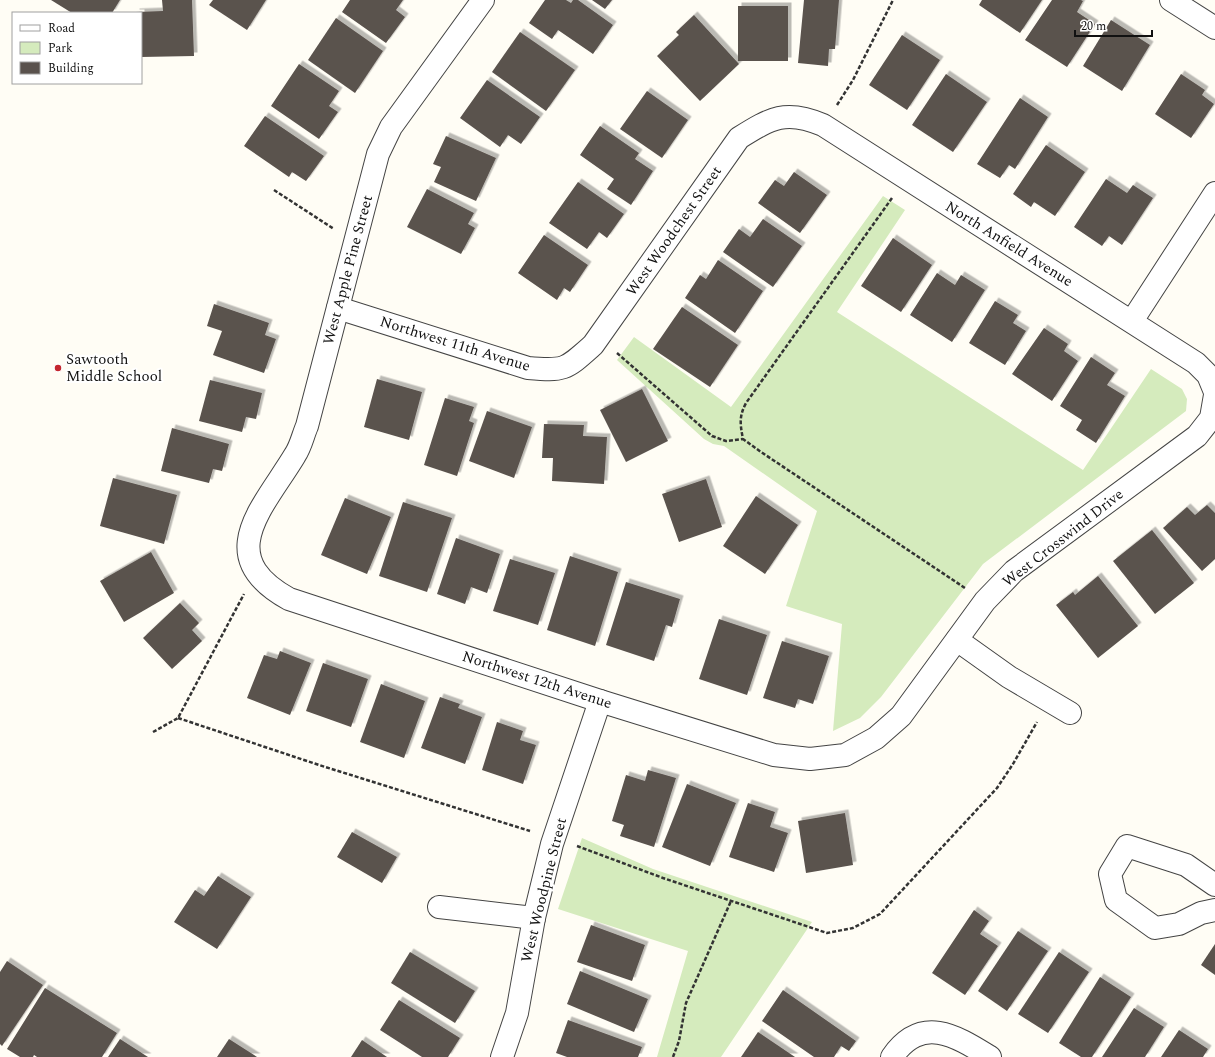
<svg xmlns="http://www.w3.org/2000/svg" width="1215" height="1057" font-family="Spectral,serif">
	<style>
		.green { fill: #d5ebbd }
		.building { fill: #5a524d; filter: url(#shadow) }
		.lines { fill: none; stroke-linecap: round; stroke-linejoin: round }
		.minor-casing { stroke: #444; stroke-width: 24 }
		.path { stroke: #333; stroke-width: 2.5; stroke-dasharray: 4 2; stroke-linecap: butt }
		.minor { stroke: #fff; stroke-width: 22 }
		.poi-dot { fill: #c4262e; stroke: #fff; stroke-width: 1.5 }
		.labels { text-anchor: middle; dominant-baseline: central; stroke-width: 4; stroke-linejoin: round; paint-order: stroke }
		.street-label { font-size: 15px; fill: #111; stroke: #fff }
		.poi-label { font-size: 15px; fill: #111; stroke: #fff; text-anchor: start }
	</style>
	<defs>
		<filter id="shadow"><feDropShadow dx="3.5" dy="-3.5" stdDeviation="0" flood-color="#0004"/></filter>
	</defs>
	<rect width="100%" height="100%" fill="#fffdf5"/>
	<g class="green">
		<polygon points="883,196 905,210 837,312 1083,470 1151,369 1182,389 1187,399 1186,411 983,564 881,697 860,718 833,731 842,624 786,606 817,511 724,446 713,444 704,439 617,360 634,337 731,407"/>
		<polygon points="582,838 653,869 812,922 721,1057 657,1057 688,951 558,909"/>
	</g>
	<g class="building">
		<polygon points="51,0 120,0 112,13 72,13"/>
		<polygon points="162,0 192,0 194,56 141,57 141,13 136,13 136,12 163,11"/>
		<polygon points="213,0 266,0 247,30 209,5"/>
		<polygon points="350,0 403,0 396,10 405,17 386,43 342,12"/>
		<polygon points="545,0 566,0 571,3 573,0 578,0 613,25 593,54 558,30 552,39 529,23"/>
		<polygon points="592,0 612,0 605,9"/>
		<polygon points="804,0 839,0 835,49 829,49 828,66 798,63"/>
		<polygon points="982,0 1042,0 1020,33 979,5"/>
		<polygon points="1052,0 1081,0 1083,1 1077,12 1095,24 1067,67 1025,40"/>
		<rect x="738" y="6" width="50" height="55"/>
		<polygon points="694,15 739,64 700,101 657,56 679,35 676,32"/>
		<polygon points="336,18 383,51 355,93 308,60"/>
		<polygon points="1111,20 1150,45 1122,91 1083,66"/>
		<polygon points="520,32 575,70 546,111 492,72"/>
		<polygon points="902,35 940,60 907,110 869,85"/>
		<polygon points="299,64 339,91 329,106 338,112 319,139 271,106"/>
		<polygon points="946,74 987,102 953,152 912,125"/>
		<polygon points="1181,74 1205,90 1202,95 1214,104 1191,138 1155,114"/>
		<polygon points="487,80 540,117 521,144 508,135 500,147 460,118"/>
		<polygon points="647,91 688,120 662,158 620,129"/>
		<polygon points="1020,98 1048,117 1015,169 1009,165 1000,178 977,164"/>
		<polygon points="265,116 324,156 306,181 292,172 289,177 244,146"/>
		<polygon points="600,126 639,153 635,159 653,171 631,205 607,189 614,179 580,155"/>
		<polygon points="446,136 496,158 476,201 434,182 441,167 433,164"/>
		<polygon points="1046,145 1085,172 1055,216 1034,202 1031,207 1013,194"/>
		<polygon points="794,172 827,195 800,233 758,203 775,180 784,186"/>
		<polygon points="1106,179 1127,193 1133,185 1153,198 1122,245 1109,236 1102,246 1074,227"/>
		<polygon points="578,182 624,214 607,238 599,232 587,249 549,223"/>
		<polygon points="427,189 474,213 468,224 475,228 461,254 407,227"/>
		<polygon points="763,219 802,246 773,287 723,252 739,229 750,237"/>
		<polygon points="544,235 588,265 570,292 564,288 557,300 518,273"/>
		<polygon points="893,238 932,265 901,312 861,286"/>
		<polygon points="718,260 763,291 735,333 685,298 700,275 706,279"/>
		<polygon points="937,273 955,285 961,275 985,290 952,342 910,315"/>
		<polygon points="995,301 1018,315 1013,323 1026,331 1005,365 969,343"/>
		<polygon points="214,304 269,323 265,335 276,339 264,373 213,355 222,331 207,326"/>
		<polygon points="682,307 738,345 710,387 653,349"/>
		<polygon points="1044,328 1068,344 1064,351 1078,361 1052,401 1012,374"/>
		<polygon points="1091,357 1115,373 1107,385 1125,396 1096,443 1076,430 1082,420 1060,406"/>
		<polygon points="377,379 422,392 409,440 364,427"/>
		<polygon points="210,380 262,393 256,419 246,417 242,432 199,421"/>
		<polygon points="642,389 668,441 626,462 600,410"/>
		<polygon points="445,398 474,407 469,421 474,423 457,476 424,465"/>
		<polygon points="487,411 532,427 514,478 469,461"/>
		<polygon points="544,424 584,425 583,436 607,437 604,484 552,481 553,458 542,458"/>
		<polygon points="172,428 229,444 222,471 213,469 209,483 161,471"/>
		<polygon points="113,478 177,495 164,544 100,526"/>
		<polygon points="706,479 722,527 679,542 662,494"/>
		<polygon points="756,496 798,525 765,574 723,546"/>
		<polygon points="345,498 391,517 367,574 321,555"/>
		<polygon points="403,502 452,518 427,592 379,576"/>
		<polygon points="1207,505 1215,513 1215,559 1202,571 1163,528 1187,507 1195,515"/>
		<polygon points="1152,530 1194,583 1155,614 1113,561"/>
		<polygon points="456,538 500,554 487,593 471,587 465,604 437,594"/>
		<polygon points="151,552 174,593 124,622 100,581"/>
		<polygon points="570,556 618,572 595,646 547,630"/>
		<polygon points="510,559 555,573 538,625 493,611"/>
		<polygon points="1098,576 1138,626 1098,658 1056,605 1073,592 1075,595"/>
		<polygon points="626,582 680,599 672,627 666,625 654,661 606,645"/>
		<polygon points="180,603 199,623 192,630 202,641 172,669 143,638"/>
		<polygon points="719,619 767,635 747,695 699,679"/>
		<polygon points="782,641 829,656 813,704 798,699 795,708 763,698"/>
		<polygon points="280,651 311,663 290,715 247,698 264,655 277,659"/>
		<polygon points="323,663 368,679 351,727 306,711"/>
		<polygon points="381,684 425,701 404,758 360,742"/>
		<polygon points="440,697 460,704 458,708 482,717 465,764 421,748"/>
		<polygon points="497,722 523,731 520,740 536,745 523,784 482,770"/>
		<polygon points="648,770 676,778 654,847 620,836 624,825 612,821 626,775 645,781"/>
		<polygon points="687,784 736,803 710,866 662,847"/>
		<polygon points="748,803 775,812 770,827 788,833 774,872 729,857"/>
		<polygon points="845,813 853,865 806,873 798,821"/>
		<polygon points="352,832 397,857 382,883 337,857"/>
		<polygon points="218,876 251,897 217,949 174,922 195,890 204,896"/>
		<polygon points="974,910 989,921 980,934 998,946 965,995 932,973"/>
		<polygon points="591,925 645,945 632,981 577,962"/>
		<polygon points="1018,931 1048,951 1007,1011 978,991"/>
		<polygon points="1215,944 1215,975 1201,965"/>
		<polygon points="410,952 475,991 455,1023 391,983"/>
		<polygon points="1059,952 1089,972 1048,1033 1018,1014"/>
		<polygon points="7,961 43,985 2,1046 0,1044 0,972"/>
		<polygon points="580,971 648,999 634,1032 567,1004"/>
		<polygon points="1100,977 1131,997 1092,1057 1081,1057 1059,1043"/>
		<polygon points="45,988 117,1033 102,1057 37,1057 34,1055 33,1057 20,1057 7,1049"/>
		<polygon points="783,990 856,1041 849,1051 841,1046 834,1057 814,1057 762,1021"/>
		<polygon points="399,1000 460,1038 448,1057 422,1057 380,1030"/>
		<polygon points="1134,1008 1164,1027 1145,1057 1102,1057"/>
		<polygon points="568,1020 642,1047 638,1057 567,1057 556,1053"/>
		<polygon points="1179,1030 1208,1049 1203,1057 1161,1057"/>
		<polygon points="758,1032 795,1057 741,1057"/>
		<polygon points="120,1039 148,1057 108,1057"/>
		<polygon points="229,1039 257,1057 217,1057"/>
		<polygon points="362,1040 387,1057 351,1057"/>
	</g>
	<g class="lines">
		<defs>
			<g id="minor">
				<path d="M483,0L391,127L378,154L307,426C303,435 301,446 295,455C264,507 211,556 289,599L600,701L774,755L810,759L845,755L876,738L901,716L985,601L1014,571L1197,436L1211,418L1215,395"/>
				<polyline points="1171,0 1215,28"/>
				<path d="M338,308L528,368C565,371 565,370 593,345L739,138C771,118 786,109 823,125L1196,363L1208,375L1215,392"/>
				<polyline points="1132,321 1215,193"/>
				<polyline points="957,640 1009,677 1070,713"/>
				<polyline points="1215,885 1186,865 1127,846 1110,874 1116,900 1155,928 1179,924 1201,913 1215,910"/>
				<polyline points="439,907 534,918"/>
				<polyline points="502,1057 517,1013 534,918 552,844 600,701"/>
				<path d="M892,1057C922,1014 956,1036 990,1057"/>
			</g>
		</defs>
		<use href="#minor" class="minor-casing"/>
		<g class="path">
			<polyline points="837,105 853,80 893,0"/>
			<polyline points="274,190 334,229"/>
			<path d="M892,198L746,403C739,416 740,424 743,439L761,452L965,588"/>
			<polyline points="617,353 712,436 726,441 743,439"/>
			<polyline points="178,718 319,765 530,831"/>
			<polyline points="153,732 178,718 244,594"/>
			<polyline points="577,846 663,878 827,933 853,928 880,914 997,788 1013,764 1037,722"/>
			<polyline points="673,1057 679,1041 686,1003 731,901"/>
		</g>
		<use href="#minor" class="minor"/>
	</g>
	<circle class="poi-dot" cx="58" cy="368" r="4"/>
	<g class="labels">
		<g class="street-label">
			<text transform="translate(674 231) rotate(-55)">West Woodchest Street</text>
			<text transform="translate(1009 244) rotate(32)">North Anfield Avenue</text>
			<text transform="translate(348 270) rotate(-75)">West Apple Pine Street</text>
			<text transform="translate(455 344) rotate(17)">Northwest 11th Avenue</text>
			<text transform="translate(1063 538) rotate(-38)">West Crosswind Drive</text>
			<text transform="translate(537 680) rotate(18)">Northwest 12th Avenue</text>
			<text transform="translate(544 890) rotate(-76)">West Woodpine Street</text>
		</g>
		<g class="poi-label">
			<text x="66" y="359">Sawtooth<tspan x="66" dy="17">Middle School</tspan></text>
		</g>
	</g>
	<rect x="12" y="12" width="130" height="72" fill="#ffffff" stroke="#a0a0a0"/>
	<rect x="20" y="25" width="20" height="6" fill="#ffffff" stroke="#a0a0a0"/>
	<text x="48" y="32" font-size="12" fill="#111111">Road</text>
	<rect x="20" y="42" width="20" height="12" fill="#d5ebbd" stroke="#a0a0a0"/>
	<text x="48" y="52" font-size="12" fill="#111111">Park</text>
	<rect x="20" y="62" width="20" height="12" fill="#5a524d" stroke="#a0a0a0"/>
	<text x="48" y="72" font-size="12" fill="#111111">Building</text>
	<path d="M1075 30v6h77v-6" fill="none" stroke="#111111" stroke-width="2"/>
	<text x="1081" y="30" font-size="12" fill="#111111" stroke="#ffffff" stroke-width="3" paint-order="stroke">20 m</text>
</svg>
